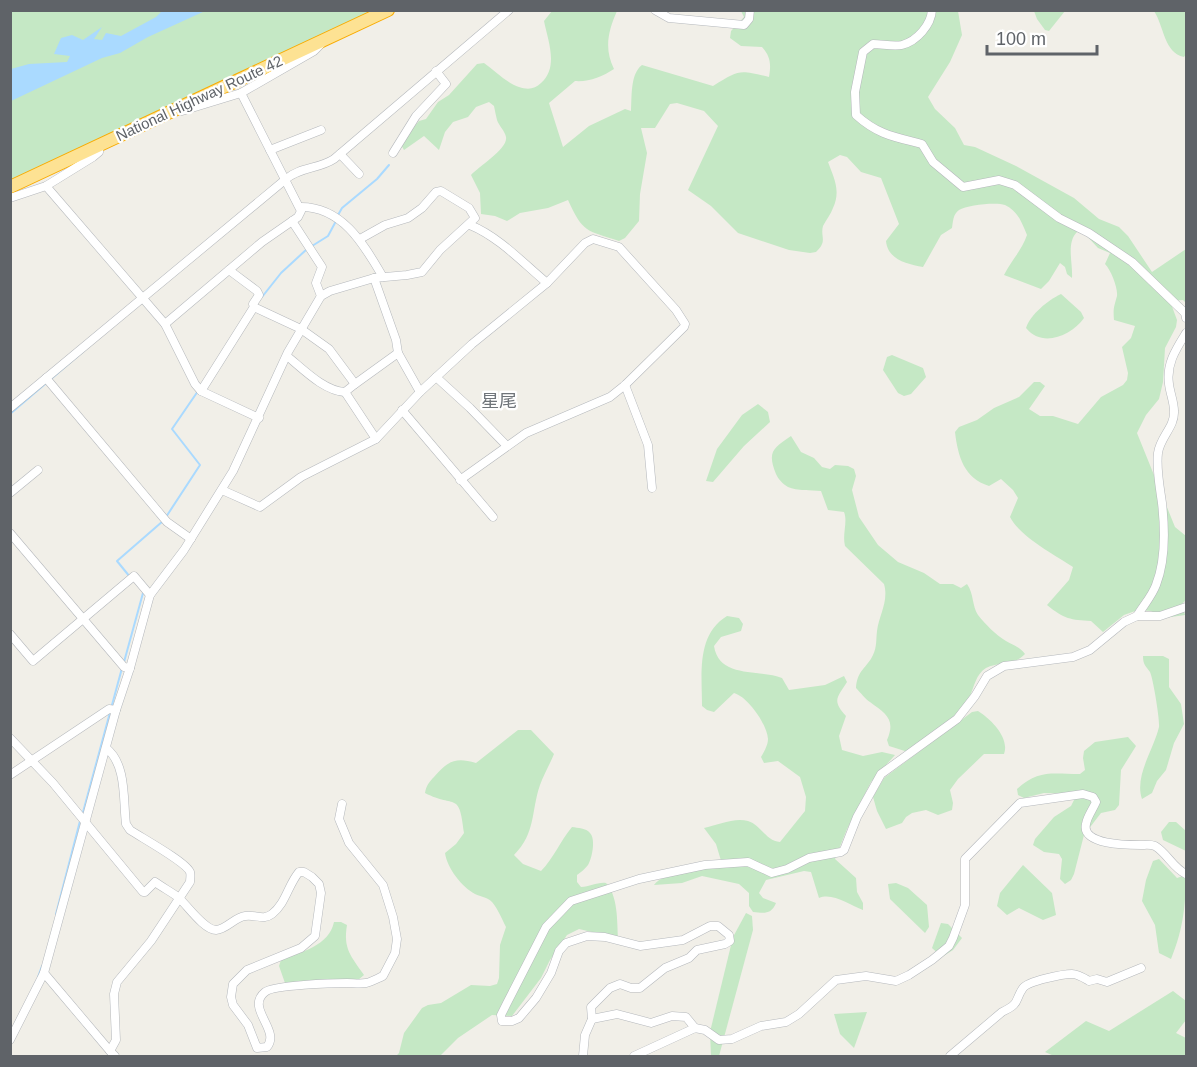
<svg xmlns="http://www.w3.org/2000/svg" width="1197" height="1067" font-family="Arial,'Noto Sans JP',sans-serif">
	<style>
		.green { fill: #c5e8c5 }
		.water { fill: #aadaff }
		.lines { fill: none; stroke-linecap: round; stroke-linejoin: round }
		.stream { stroke: #aadaff; stroke-width: 2 }
		.minor-casing { stroke: #b5b8bc; stroke-width: 9 }
		.highway-casing { stroke: #f9ab00; stroke-width: 14 }
		.minor { stroke: #fff; stroke-width: 8 }
		.highway { stroke: #fde293; stroke-width: 12 }
		.labels { text-anchor: middle; dominant-baseline: central; stroke-width: 4.5; stroke-linejoin: round; paint-order: stroke }
		.street-label { font-size: 15px; fill: #5f6368; stroke: #fff }
		.quarter-label { font-size: 18px; fill: #70757a; stroke: #fff }
	</style>
	<rect width="100%" height="100%" fill="#f1efe8"/>
	<g class="green">
		<polygon points="11,11 379,11 11,185"/>
		<path d="M552,11H617C608,31 604,49 614,69C602,77 589,82 575,81L549,103L563,147L589,126L625,109L631,111C632,97 630,74 642,65L713,86C740,69 739,70 769,77C771,65 771,57 762,47L741,46L730,38L731,31L744,17L741,11H736H958L962,35L950,62L928,97L935,109L955,128L964,145L975,147L1016,166L1074,198L1099,219L1119,227L1128,236L1152,272L1186,249V303L1183,300L1170,301L1177,320L1176,327L1165,348L1163,382L1159,399L1146,415L1137,433L1175,527L1186,536V600L1182,604L1185,615L1164,618L1151,611L1138,610L1124,615L1103,632L1091,621C1071,620 1064,619 1047,605L1069,580L1073,567C1055,555 1020,537 1010,517L1018,498L1013,490L1001,479L989,486C964,478 958,457 955,432L959,427L977,420L994,408L1019,397L1034,382H1040L1045,386L1029,409L1040,416H1053L1078,424L1101,397L1123,385L1127,380L1128,373L1122,347L1131,338L1135,326L1114,320C1113,308 1114,307 1117,296C1118,288 1111,270 1105,264L1110,253L1098,248L1084,233L1077,232C1066,243 1073,263 1072,278L1067,274L1065,267L1060,263L1049,281L1041,289L1004,275C1011,261 1022,250 1027,235C1022,223 1018,211 1005,205C996,202 967,205 959,210C953,214 953,222 952,228L941,235L923,267C907,264 888,260 886,241L899,224L881,178L861,172L847,157L840,155L828,162C834,178 841,191 833,208C831,214 826,220 823,226C820,237 828,241 816,252L810,253L789,250L738,233L711,206L688,190L718,126L704,111L677,103L670,104L655,128H641L647,153L640,194L639,221L625,238L619,241C586,230 583,233 568,200L548,208L520,213L507,221L495,216L481,214L480,193L471,175C479,166 508,149 506,137C505,131 499,126 497,120C496,116 495,111 494,106L489,102L476,107L468,117L453,122L445,132L439,150L424,136L404,150L400,143L419,121L426,119L438,102L449,95L477,64L484,63C495,71 507,83 519,87C528,90 535,89 541,83C559,67 548,41 544,21Z"/>
		<polygon points="1034,11 1034,10 1065,11 1049,31 1045,30 1037,19"/>
		<path d="M1154,11H1186V54L1184,57C1164,53 1164,26 1154,11Z"/>
		<path d="M1061,294L1081,312L1084,318C1071,336 1042,348 1026,328C1030,315 1048,300 1061,294Z"/>
		<polygon points="892,355 923,368 926,377 911,394 904,396 898,393 883,370 887,357"/>
		<polygon points="758,404 768,412 770,422 744,446 713,482 706,481 717,449 742,415"/>
		<path d="M791,436L801,452L814,458L822,467L830,469L835,465L848,466L854,469L856,476L852,490L859,517L878,545L898,562L924,573L940,584H953L961,588L967,584C974,594 972,606 978,615C985,624 996,635 1006,641C1013,645 1020,647 1025,654C1014,666 999,661 986,668C976,674 974,687 970,696C957,720 929,736 908,752L889,746L887,740C896,719 886,714 870,702C865,699 861,693 856,688C857,670 867,668 873,655C877,647 876,639 877,631C879,615 889,601 884,584L845,546C842,534 848,522 844,512L828,510L821,491C811,490 797,491 788,487C783,484 778,479 776,474C767,452 773,448 791,436Z"/>
		<path d="M727,616L739,618L743,624L741,631L721,637L714,646C719,679 760,669 782,678L789,690L825,685L844,676L847,682C838,697 831,700 846,716L839,736L842,750L863,756L882,752L895,755L871,782L847,829L835,859L856,878L857,892L863,903V910C850,905 832,892 819,898L811,872L804,871L766,880L759,893L763,898L776,903C771,915 764,913 753,912L749,906V893L739,884L702,876L682,883L654,885C664,871 704,868 722,864L716,844L704,828C717,825 735,817 748,821C761,825 766,841 780,842L805,811L806,797L800,777L778,761L764,763L761,757C764,752 768,745 768,739C767,724 748,697 734,693L714,712L707,710L702,706C702,674 696,635 727,616Z"/>
		<path d="M1143,656H1163L1169,659V687L1181,704L1184,724L1174,743L1166,770L1157,781L1152,793L1142,799C1134,776 1154,749 1159,727C1160,720 1153,678 1150,672C1146,666 1143,665 1143,656Z"/>
		<path d="M978,711C991,719 1010,738 1004,754H984L958,779L950,790L953,803L952,810L938,815L926,810L912,813L906,817L902,823L886,829L877,811L873,797L884,778L972,712Z"/>
		<path d="M518,730H531L554,754C550,764 544,774 540,785C531,811 536,833 514,855L523,864L541,871C554,858 560,841 572,827C578,828 586,828 590,833C596,839 592,858 588,865C585,869 581,872 577,875V882L581,887C590,887 597,882 606,883C618,896 617,920 618,938L579,929L567,935L550,960L541,978L512,1016L492,1015L458,1038L440,1056H396L399,1053L404,1033L422,1008L428,1005L441,1003L471,985L490,986L497,984L499,978L500,945L506,927C502,919 498,909 492,902C487,897 481,897 475,894C462,887 447,868 445,853L456,844L464,833C459,790 456,809 425,793C426,786 429,782 434,777C448,761 455,757 476,763Z"/>
		<path d="M1128,737L1136,746L1121,770L1119,805L1115,810L1101,813L1084,835L1074,874L1071,880L1065,884L1060,879L1062,859L1059,854L1044,852L1033,845L1035,839L1054,817L1071,806L1074,800L1072,794L1044,793L1024,798L1018,795L1017,789C1039,769 1052,774 1080,774L1085,770L1083,758L1084,751L1095,742Z"/>
		<polygon points="1169,822 1176,822 1186,831 1186,851 1163,840 1161,832"/>
		<path d="M1159,859L1177,878L1183,876L1186,869C1186,902 1184,928 1171,959L1159,953L1155,925L1142,901L1146,880L1153,861Z"/>
		<polygon points="1023,865 1052,893 1056,915 1043,920 1019,908 1007,915 997,906 1000,893"/>
		<polygon points="896,883 908,888 927,905 929,927 925,933 890,899 888,884"/>
		<polygon points="746,913 752,916 753,930 719,1056 711,1056 710,1032 733,937"/>
		<path d="M334,922H341L347,925C343,949 351,956 364,975L358,980L285,983L279,966L281,960C301,952 329,946 334,922Z"/>
		<polygon points="941,923 948,924 962,938 953,950 942,957 932,948"/>
		<polygon points="1173,991 1186,1001 1186,1020 1176,1033 1186,1038 1186,1056 1054,1056 1045,1052 1086,1021 1109,1031"/>
		<polygon points="867,1012 854,1048 840,1034 834,1014"/>
	</g>
	<polygon class="water" points="163,10 205,11 148,37 120,53 102,58 11,101 11,69 29,64 67,62 70,56 54,54 61,38 72,35 83,40 102,27 94,39 102,40 106,33 121,36 156,17"/>
	<g class="lines">
		<g class="stream">
			<polyline points="338,215 342,208 377,179 389,165"/>
			<polyline points="312,246 328,236 336,221"/>
			<polyline points="262,297 281,273 307,249"/>
			<polyline points="10,414 86,349"/>
			<polyline points="166,517 200,465 172,429 198,391"/>
			<polyline points="130,577 117,561 163,521"/>
			<polyline points="124,662 143,593"/>
			<polyline points="82,816 122,668"/>
			<polyline points="56,914 80,821"/>
			<polyline points="38,977 42,966"/>
		</g>
		<defs>
			<g id="minor">
				<polyline points="655,10 669,18 744,25 749,19 750,10"/>
				<path d="M932,10C931,25 917,41 902,45C894,47 882,44 873,44L863,52L855,92L856,115C878,135 895,137 922,144L933,162L963,187L999,180L1015,185L1059,218L1089,233L1132,262L1185,313L1186,318"/>
				<polyline points="182,111 241,93 314,51 321,44"/>
				<polyline points="270,150 321,130"/>
				<polyline points="393,153 416,116 446,84 436,71"/>
				<polyline points="340,154 359,174"/>
				<polyline points="46,186 165,324 195,384 201,391 259,418"/>
				<polyline points="10,198 46,186 93,157 99,152 100,145"/>
				<path d="M301,207C343,207 364,245 383,277"/>
				<path d="M470,225C499,237 522,262 547,283"/>
				<polyline points="374,278 396,340 398,353"/>
				<polyline points="321,296 330,291 374,278 407,275 422,272 440,250 475,218 469,208 441,191 436,192 422,208 408,218 385,225 360,239"/>
				<polyline points="254,307 301,329 329,349 355,384 398,353 420,392"/>
				<polyline points="165,324 262,242 298,217 301,211 241,93"/>
				<path d="M287,356C303,369 324,391 345,392"/>
				<polyline points="436,377 470,408 507,446"/>
				<polyline points="46,378 167,522 191,539"/>
				<polyline points="355,384 345,392 376,439"/>
				<polyline points="625,385 648,445 652,488"/>
				<polyline points="201,391 254,307 253,304 259,295 257,291 229,270"/>
				<path d="M10,408L286,179C300,167 319,169 334,159L509,10"/>
				<polyline points="402,410 493,517"/>
				<polyline points="222,490 260,507 301,477 376,439 420,392 472,344 547,283 585,243 593,239 619,247 676,310 685,324 684,327 625,385 610,397 526,433 460,480"/>
				<polyline points="10,493 38,470"/>
				<polyline points="10,533 124,667 130,668"/>
				<path d="M1137,616C1143,606 1152,596 1156,585C1166,560 1165,530 1162,503C1160,488 1156,469 1158,453C1160,437 1175,427 1174,411C1174,402 1170,393 1169,384C1166,364 1176,349 1186,333"/>
				<polyline points="10,634 33,661 134,576 150,595"/>
				<path d="M10,738L53,783L143,892H145L155,882C162,887 171,892 178,897C187,905 204,930 216,930C227,929 235,917 245,916C255,914 263,921 272,914C286,903 288,885 299,872H304L312,877L319,884L321,893L315,936L301,948L247,970L233,984L231,997L233,1005L248,1025L257,1048L267,1047C281,1030 245,1008 265,992C273,985 334,983 347,983C353,983 360,984 366,983C372,982 378,978 383,976L395,953L397,939L393,917L383,885L349,843L339,819L342,804"/>
				<path d="M106,748C127,764 123,801 126,824L130,830C142,838 186,862 190,872C191,875 190,879 190,882L151,941L117,982L114,994L116,1040L110,1051L115,1056"/>
				<polyline points="10,775 109,709 116,710"/>
				<polyline points="44,973 110,1051"/>
				<polyline points="592,1019 617,1014 651,1023 672,1016 686,1017 695,1028"/>
				<polyline points="10,1040 44,973 116,710 130,668 150,595 184,550 233,471 288,352 321,296 316,283 322,267 292,221"/>
				<polyline points="583,1056 585,1035 592,1019 591,1007 610,988 620,984 631,988 640,988 665,968 689,958 697,950 725,944 730,941 729,935 718,926 710,926 683,940 640,946 605,937 587,936 566,943 559,951 551,973 536,998 519,1018 512,1021 502,1021 501,1015 507,1003 546,927 571,901 639,879 705,865 748,862 772,873 787,869 809,858 841,852 844,850 857,817 881,774 957,719 975,696 987,676 1004,666 1073,657 1090,650 1124,622 1137,616 1160,616 1186,607"/>
				<path d="M634,1056L695,1028L705,1030L719,1040L732,1039L761,1026L786,1022L799,1014L836,980L866,976L896,981L909,975L932,960L949,946L953,938L965,905V859L1020,803L1083,794L1093,797L1096,802C1093,809 1087,817 1086,824C1081,845 1127,845 1141,845C1145,845 1150,844 1155,846C1167,853 1173,868 1186,874"/>
				<path d="M950,1056L1002,1012C1021,1003 1014,1001 1023,988C1028,981 1063,974 1072,974C1078,974 1084,978 1089,981L1097,979L1107,982L1141,968"/>
			</g>
			<polyline id="highway" points="10,187 388,10"/>
		</defs>
		<use href="#minor" class="minor-casing"/>
		<use href="#highway" class="highway-casing"/>
		<use href="#minor" class="minor"/>
		<use href="#highway" class="highway"/>
	</g>
	<g class="labels">
		<g class="street-label">
			<text transform="translate(199 98) rotate(-25)">National Highway Route 42</text>
		</g>
		<g class="quarter-label">
			<text x="499" y="401">星尾</text>
		</g>
	</g>
	<rect width="1197" height="1067" fill="none" stroke="#5f6368" stroke-width="24"/>
	<path d="M987 45v9h110v-9" fill="none" stroke="#5f6368" stroke-width="3"/>
	<text x="996" y="45" font-size="18" fill="#5f6368" stroke="#ffffff" stroke-width="4.5" paint-order="stroke">100 m</text>
</svg>
